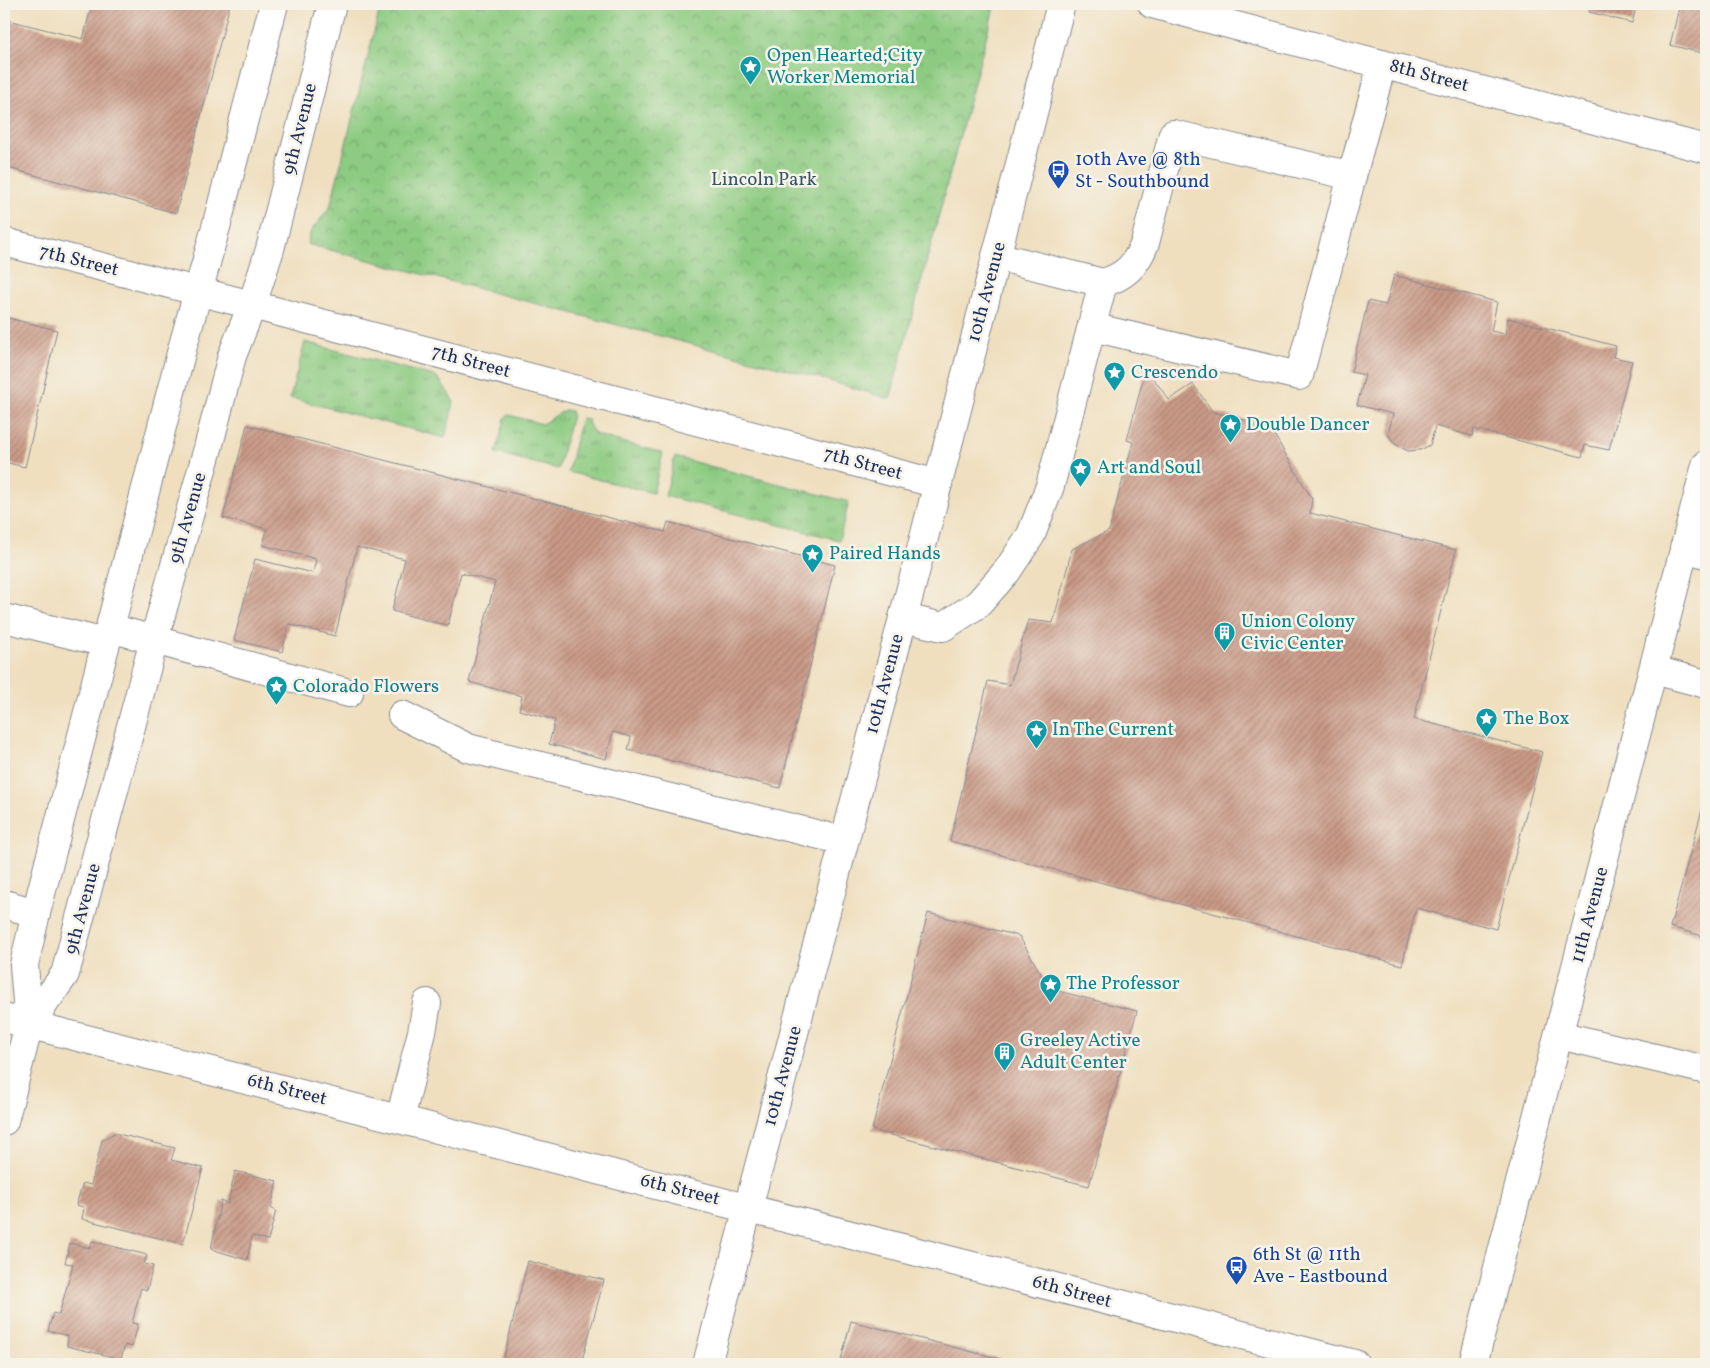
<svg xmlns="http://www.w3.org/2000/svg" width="1710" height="1368" font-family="Vollkorn,serif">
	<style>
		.grass { fill: url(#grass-tufts); stroke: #547d70 }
		.park { fill: url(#park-crowns); stroke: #547d70 }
		.building { fill: url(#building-hatch) }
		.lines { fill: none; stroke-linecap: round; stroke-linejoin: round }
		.minor-casing { stroke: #85878e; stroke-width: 30 }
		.major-casing { stroke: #85878e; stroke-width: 30 }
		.minor { stroke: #fff; stroke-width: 28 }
		.major { stroke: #fff; stroke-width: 28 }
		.labels { text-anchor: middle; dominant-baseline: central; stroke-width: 5; stroke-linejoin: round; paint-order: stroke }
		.culture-label { font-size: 19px; fill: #0d838f; stroke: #f7f3e8; text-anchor: start }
		.street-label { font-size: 19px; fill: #1b2f5e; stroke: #f7f3e8 }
		.transit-label { font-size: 19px; fill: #164399; stroke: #f7f3e8; text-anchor: start }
		.park-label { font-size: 19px; fill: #375667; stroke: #f7f3e8 }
	</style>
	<defs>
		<pattern id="grass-tufts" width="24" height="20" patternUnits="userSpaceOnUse" patternTransform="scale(1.25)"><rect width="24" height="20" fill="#8ccb81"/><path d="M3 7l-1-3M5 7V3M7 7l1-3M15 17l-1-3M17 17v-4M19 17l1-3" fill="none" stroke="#72a56d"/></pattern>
		<pattern id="park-crowns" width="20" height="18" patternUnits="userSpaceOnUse" patternTransform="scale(1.25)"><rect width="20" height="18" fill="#8ccb81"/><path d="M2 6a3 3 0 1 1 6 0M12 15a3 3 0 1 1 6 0" fill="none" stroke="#72a56d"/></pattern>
		<pattern id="building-hatch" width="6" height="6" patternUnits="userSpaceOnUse" patternTransform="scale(1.25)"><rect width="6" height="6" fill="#ca9a87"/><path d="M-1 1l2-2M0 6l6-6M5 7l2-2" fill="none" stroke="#a37e72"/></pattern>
	</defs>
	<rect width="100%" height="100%" fill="#f7f3e8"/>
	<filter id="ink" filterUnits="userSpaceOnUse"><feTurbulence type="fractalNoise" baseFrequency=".02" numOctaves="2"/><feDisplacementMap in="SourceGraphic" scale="10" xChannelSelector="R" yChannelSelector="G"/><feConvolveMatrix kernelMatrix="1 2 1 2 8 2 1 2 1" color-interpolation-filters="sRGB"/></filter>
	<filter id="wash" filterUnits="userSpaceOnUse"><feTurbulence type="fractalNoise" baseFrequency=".0096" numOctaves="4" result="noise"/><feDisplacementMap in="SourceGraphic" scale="20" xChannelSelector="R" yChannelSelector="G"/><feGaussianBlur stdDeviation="1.12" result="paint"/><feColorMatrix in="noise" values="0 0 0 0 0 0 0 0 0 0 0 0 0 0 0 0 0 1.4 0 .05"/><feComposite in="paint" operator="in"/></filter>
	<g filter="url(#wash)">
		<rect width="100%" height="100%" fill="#efdfbf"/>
		<g class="grass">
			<polygon points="305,342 434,376 440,380 454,402 445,438 290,398"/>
			<polygon points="565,410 571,411 572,415 558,469 496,453 505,418 509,415 542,424"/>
			<polygon points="581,418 588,419 589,425 596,435 663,453 653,493 568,472"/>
			<polygon points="675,457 849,502 839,540 665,496"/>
		</g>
		<polygon class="park" points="381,4 995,4 890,399 809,375 307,244 311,231 330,207"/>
		<g id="blocks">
			<g class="building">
				<polygon points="92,4 230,4 176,213 4,167 4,19 83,39"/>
				<polygon points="1591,4 1637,4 1632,23 1589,12"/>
				<polygon points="1680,4 1706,4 1706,54 1670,45"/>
				<polygon points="1394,275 1497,302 1491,331 1505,334 1508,318 1616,346 1613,357 1632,361 1609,450 1585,445 1582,457 1474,429 1472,436 1435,426 1430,445 1420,450 1408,451 1395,444 1388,434 1393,414 1357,405 1365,375 1351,372 1368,301 1386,305"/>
				<polygon points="4,317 57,330 25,467 4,462"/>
				<polygon points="1146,368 1169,400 1193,384 1213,412 1269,426 1312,499 1310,513 1456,550 1414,719 1542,752 1496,929 1416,908 1402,965 950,841 988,681 1010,685 1028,620 1053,623 1072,549 1109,531 1133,442 1127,440"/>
				<polygon points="247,425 665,532 668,522 835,565 780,788 628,750 631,737 613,732 606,759 549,744 555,720 519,710 522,696 469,682 495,582 461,573 448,625 437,623 392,611 405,559 357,547 335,636 289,624 282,652 234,640 255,559 313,573 316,559 263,545 267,529 223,518"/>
				<polygon points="1706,795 1706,937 1670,927"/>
				<polygon points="928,913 1019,936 1050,989 1137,1011 1089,1186 872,1130"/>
				<polygon points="114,1133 175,1148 171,1160 203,1168 183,1244 82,1219 84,1207 76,1205 83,1183 91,1185 102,1140"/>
				<polygon points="235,1171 277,1181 271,1208 276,1211 268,1240 252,1236 247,1260 211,1249 221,1200 228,1204"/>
				<polygon points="92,1241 147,1255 144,1264 153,1266 147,1290 141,1288 132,1323 138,1324 132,1347 125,1345 121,1359 67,1346 68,1336 48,1331 53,1313 59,1315 73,1264 65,1263 70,1243 90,1248"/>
				<polygon points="528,1261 604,1280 581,1364 502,1364"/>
				<polygon points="851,1321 1020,1364 840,1364"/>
			</g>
		</g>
	</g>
	<g filter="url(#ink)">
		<use href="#blocks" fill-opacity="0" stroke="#85878e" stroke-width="1"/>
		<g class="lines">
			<defs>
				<g id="minor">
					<polyline points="1152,4 1706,149"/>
					<polyline points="1352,176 1382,64"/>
					<polyline points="4,242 252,305 938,484"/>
					<path d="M1092,327L1299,376L1352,176L1173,134L1145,243C1136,265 1126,276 1103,283"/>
					<polyline points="1684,548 1706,554"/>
					<polyline points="4,618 106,643"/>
					<polyline points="903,618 943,627 978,604 1007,571 1031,535 1050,486 1103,283 996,256"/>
					<polyline points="110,628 349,693"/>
					<polyline points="1654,670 1706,684"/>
					<polyline points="402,715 468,748 844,841"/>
					<polyline points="4,904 36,913"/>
					<polyline points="4,1018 1355,1364"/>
					<polyline points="29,1025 65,974 154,640 208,448 232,356 252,305 270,249 332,4"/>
					<polyline points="1559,1035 1706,1070"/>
					<polyline points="400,1119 422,1032 427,1003"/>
					<polyline points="4,1121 29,1025 24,965 36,913 181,353 216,227 274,4"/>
					<polyline points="707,1364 917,565 1061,4"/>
				</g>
				<polyline id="major" points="1473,1364 1706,465"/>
			</defs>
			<use href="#minor" class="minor-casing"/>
			<use href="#major" class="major-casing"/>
			<use href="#minor" class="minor"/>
			<use href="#major" class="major"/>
		</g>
	</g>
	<defs>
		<symbol id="sight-pin" viewBox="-11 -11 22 30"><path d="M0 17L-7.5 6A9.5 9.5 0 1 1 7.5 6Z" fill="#0f9aa8" stroke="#f7f3e8"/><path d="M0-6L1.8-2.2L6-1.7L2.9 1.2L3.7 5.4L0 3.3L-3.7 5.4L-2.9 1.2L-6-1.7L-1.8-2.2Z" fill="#fff"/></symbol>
		<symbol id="bus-pin" viewBox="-11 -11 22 30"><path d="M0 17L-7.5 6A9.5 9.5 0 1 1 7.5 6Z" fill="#1a4fb4" stroke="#f7f3e8"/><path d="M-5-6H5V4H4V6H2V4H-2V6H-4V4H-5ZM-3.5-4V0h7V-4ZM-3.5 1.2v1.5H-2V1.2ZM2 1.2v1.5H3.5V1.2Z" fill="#fff"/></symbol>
		<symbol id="building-pin" viewBox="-11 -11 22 30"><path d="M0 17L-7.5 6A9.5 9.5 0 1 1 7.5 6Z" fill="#0f9aa8" stroke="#f7f3e8"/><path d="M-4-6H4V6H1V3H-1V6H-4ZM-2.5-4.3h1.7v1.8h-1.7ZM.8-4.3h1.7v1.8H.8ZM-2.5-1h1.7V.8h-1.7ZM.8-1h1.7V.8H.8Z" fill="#fff"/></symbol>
	</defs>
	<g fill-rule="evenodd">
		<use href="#sight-pin" x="738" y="54" width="25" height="34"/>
		<use href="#bus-pin" x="1046" y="158" width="25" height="34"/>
		<use href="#sight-pin" x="1102" y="360" width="25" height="34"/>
		<use href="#sight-pin" x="1218" y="412" width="25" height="34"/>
		<use href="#sight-pin" x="1068" y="456" width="25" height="34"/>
		<use href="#sight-pin" x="800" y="542" width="25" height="34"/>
		<use href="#building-pin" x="1212" y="620" width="25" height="34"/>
		<use href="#sight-pin" x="264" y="674" width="25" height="34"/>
		<use href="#sight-pin" x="1474" y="706" width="25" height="34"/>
		<use href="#sight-pin" x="1024" y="718" width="25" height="34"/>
		<use href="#sight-pin" x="1038" y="972" width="25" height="34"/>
		<use href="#building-pin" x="992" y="1040" width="25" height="34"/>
		<use href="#bus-pin" x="1224" y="1254" width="25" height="34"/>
	</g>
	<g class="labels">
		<g class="culture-label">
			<text x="767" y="56">Open Hearted;City<tspan x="767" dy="22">Worker Memorial</tspan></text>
			<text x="1131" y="373">Crescendo</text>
			<text x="1246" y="425">Double Dancer</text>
			<text x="1097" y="468">Art and Soul</text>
			<text x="829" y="554">Paired Hands</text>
			<text x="1241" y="622">Union Colony<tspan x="1241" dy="22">Civic Center</tspan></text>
			<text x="293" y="687">Colorado Flowers</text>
			<text x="1503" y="719">The Box</text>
			<text x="1052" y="730">In The Current</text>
			<text x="1066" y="984">The Professor</text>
			<text x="1020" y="1041">Greeley Active<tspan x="1020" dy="22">Adult Center</tspan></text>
		</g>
		<g class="street-label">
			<text transform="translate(1429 76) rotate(15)">8th Street</text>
			<text transform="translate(300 129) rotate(-76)">9th Avenue</text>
			<text transform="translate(79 261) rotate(14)">7th Street</text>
			<text transform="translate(987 292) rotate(-75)">10th Avenue</text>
			<text transform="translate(471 362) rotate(15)">7th Street</text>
			<text transform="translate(863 464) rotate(15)">7th Street</text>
			<text transform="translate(188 518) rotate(-74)">9th Avenue</text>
			<text transform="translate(885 684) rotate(-75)">10th Avenue</text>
			<text transform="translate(83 909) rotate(-75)">9th Avenue</text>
			<text transform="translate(1590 915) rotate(-75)">11th Avenue</text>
			<text transform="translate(783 1076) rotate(-75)">10th Avenue</text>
			<text transform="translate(287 1090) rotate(14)">6th Street</text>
			<text transform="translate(680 1190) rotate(14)">6th Street</text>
			<text transform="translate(1072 1292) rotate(15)">6th Street</text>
		</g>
		<g class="transit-label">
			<text x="1075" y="160">10th Ave @ 8th<tspan x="1075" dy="22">St - Southbound</tspan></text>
			<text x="1253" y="1255">6th St @ 11th<tspan x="1253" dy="22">Ave - Eastbound</tspan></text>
		</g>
		<g class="park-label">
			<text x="764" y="180">Lincoln Park</text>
		</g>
	</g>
	<rect width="1710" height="1368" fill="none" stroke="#f7f3e8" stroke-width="20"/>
</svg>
